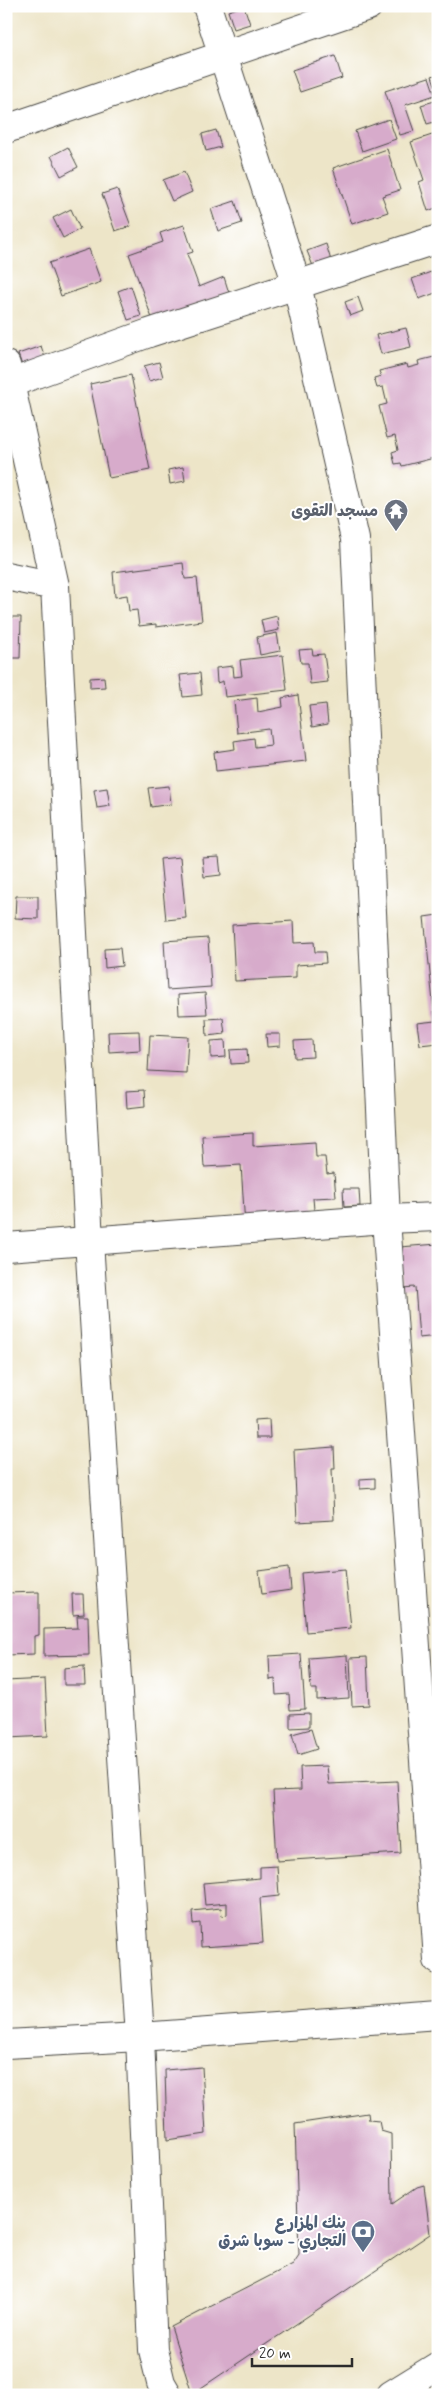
<svg xmlns="http://www.w3.org/2000/svg" width="444" height="2401" font-family="Mynerve,'Playpen Sans Arabic',sans-serif">
	<style>
		.building { fill: #d7abcb }
		.lines { fill: none; stroke-linecap: round; stroke-linejoin: round }
		.minor-casing { stroke: #484743; stroke-width: 30 }
		.highway-casing { stroke: #484743; stroke-width: 30 }
		.minor { stroke: #fff; stroke-width: 28 }
		.highway { stroke: #fff; stroke-width: 28 }
		.labels { text-anchor: middle; dominant-baseline: central; stroke-width: 4; stroke-linejoin: round; paint-order: stroke }
		.worship-label { font-size: 16px; font-weight: bold; fill: #5b616d; stroke: #fff; text-anchor: end }
		.service-label { font-size: 16px; font-weight: bold; fill: #4e5e75; stroke: #fff; text-anchor: end }
	</style>
	<rect width="100%" height="100%" fill="#fff"/>
	<filter id="ink" filterUnits="userSpaceOnUse"><feTurbulence type="fractalNoise" baseFrequency=".02" numOctaves="2"/><feDisplacementMap in="SourceGraphic" scale="10" xChannelSelector="R" yChannelSelector="G"/><feConvolveMatrix kernelMatrix="1 2 1 2 8 2 1 2 1" color-interpolation-filters="sRGB"/></filter>
	<filter id="wash" filterUnits="userSpaceOnUse"><feTurbulence type="fractalNoise" baseFrequency=".0096" numOctaves="4" result="noise"/><feDisplacementMap in="SourceGraphic" scale="20" xChannelSelector="R" yChannelSelector="G"/><feGaussianBlur stdDeviation="1.12" result="paint"/><feColorMatrix in="noise" values="0 0 0 0 0 0 0 0 0 0 0 0 0 0 0 0 0 1.4 0 .05"/><feComposite in="paint" operator="in"/></filter>
	<g filter="url(#wash)">
		<rect width="100%" height="100%" fill="#ede5c8"/>
		<g id="blocks">
			<g class="building">
				<polygon points="244,6 250,24 234,29 228,11"/>
				<polygon points="335,56 342,78 300,92 292,70"/>
				<polygon points="438,74 438,91 437,91 432,76"/>
				<polygon points="429,77 435,95 405,105 414,131 400,135 385,91"/>
				<polygon points="438,100 438,121 427,124 421,105"/>
				<polygon points="389,119 396,139 362,151 355,131"/>
				<polygon points="216,130 221,147 206,151 202,134"/>
				<polygon points="438,133 438,207 428,211 419,182 424,180 411,142"/>
				<polygon points="68,147 78,167 61,176 51,156"/>
				<polygon points="387,149 400,190 382,196 388,212 352,224 333,168"/>
				<polygon points="184,172 192,192 172,201 163,180"/>
				<polygon points="117,189 131,226 115,231 102,194"/>
				<polygon points="235,201 242,223 218,231 211,209"/>
				<polygon points="71,209 80,229 63,238 53,218"/>
				<polygon points="184,225 193,252 187,254 199,287 224,277 229,293 153,321 129,254 163,242 160,233"/>
				<polygon points="326,244 332,264 315,271 307,251"/>
				<polygon points="89,249 101,282 61,296 49,263"/>
				<polygon points="431,272 438,292 419,299 412,279"/>
				<polygon points="131,286 141,316 128,320 118,291"/>
				<polygon points="358,297 363,311 350,316 345,302"/>
				<polygon points="406,328 411,347 381,354 376,335"/>
				<polygon points="41,346 49,369 26,377 18,354"/>
				<polygon points="438,356 438,457 402,466 401,463 395,464 392,452 398,450 395,436 387,438 379,406 387,404 383,387 377,388 374,378 381,376 379,371 407,364 408,368 419,365 418,361"/>
				<polygon points="159,362 163,377 149,381 144,366"/>
				<polygon points="131,375 150,470 109,478 90,384"/>
				<polygon points="183,467 185,481 170,484 168,470"/>
				<polygon points="183,563 185,579 197,578 202,621 156,627 156,624 139,626 137,610 129,611 127,595 115,597 113,572"/>
				<polygon points="277,616 279,630 264,633 261,620"/>
				<polygon points="6,617 21,617 20,658 6,658"/>
				<polygon points="277,633 280,651 260,655 257,637"/>
				<polygon points="312,649 313,655 324,654 328,682 310,684 308,663 301,663 299,650"/>
				<polygon points="283,655 287,690 225,697 223,681 217,683 216,668 233,666 234,677 242,676 240,660"/>
				<polygon points="200,673 202,695 183,697 180,675"/>
				<polygon points="104,677 105,687 90,688 90,678"/>
				<polygon points="298,695 306,761 216,771 214,752 235,749 234,741 254,738 255,747 271,745 269,729 237,733 234,701 257,698 258,712 283,707 282,698"/>
				<polygon points="326,704 328,724 312,727 309,706"/>
				<polygon points="169,786 171,804 151,807 148,788"/>
				<polygon points="107,788 110,806 97,808 94,790"/>
				<polygon points="180,857 186,918 166,920 160,859"/>
				<polygon points="219,857 221,875 204,877 202,858"/>
				<polygon points="16,896 38,896 38,919 15,918"/>
				<polygon points="438,915 438,1043 420,1045 417,1023 435,1021 424,917"/>
				<polygon points="293,921 294,943 314,942 315,952 325,952 326,963 296,965 296,978 235,981 232,925"/>
				<polygon points="208,938 211,987 167,990 164,941"/>
				<polygon points="120,948 122,966 105,968 104,949"/>
				<polygon points="205,993 207,1014 179,1015 178,995"/>
				<polygon points="223,1018 225,1034 207,1036 206,1019"/>
				<polygon points="139,1031 140,1050 109,1052 108,1032"/>
				<polygon points="266,1034 280,1034 280,1046 267,1047"/>
				<polygon points="150,1035 188,1037 186,1073 148,1071"/>
				<polygon points="225,1040 226,1057 211,1058 211,1041"/>
				<polygon points="312,1040 313,1057 295,1058 294,1041"/>
				<polygon points="247,1049 248,1063 231,1064 230,1050"/>
				<polygon points="144,1090 145,1106 127,1108 126,1091"/>
				<polygon points="253,1133 253,1146 315,1142 316,1157 325,1157 327,1174 334,1173 336,1197 313,1198 315,1222 245,1226 241,1165 204,1167 202,1136"/>
				<polygon points="343,1189 359,1189 360,1206 344,1207"/>
				<polygon points="438,1244 438,1336 419,1338 415,1287 402,1288 400,1247"/>
				<polygon points="269,1419 270,1438 256,1438 255,1420"/>
				<polygon points="334,1447 335,1469 332,1469 334,1520 297,1522 294,1450"/>
				<polygon points="375,1478 375,1488 360,1489 360,1479"/>
				<polygon points="289,1567 291,1590 262,1594 259,1571"/>
				<polygon points="345,1569 351,1628 306,1632 301,1573"/>
				<polygon points="39,1592 39,1635 34,1636 34,1654 6,1655 6,1593"/>
				<polygon points="72,1594 83,1594 84,1614 73,1615"/>
				<polygon points="77,1616 88,1616 89,1655 44,1656 44,1629 78,1628"/>
				<polygon points="301,1654 305,1709 290,1710 289,1694 276,1695 275,1679 270,1680 269,1656"/>
				<polygon points="347,1655 349,1698 317,1700 317,1689 311,1689 309,1658"/>
				<polygon points="367,1657 369,1705 352,1706 350,1658"/>
				<polygon points="84,1666 85,1685 64,1685 64,1668"/>
				<polygon points="45,1679 48,1736 7,1738 6,1681"/>
				<polygon points="309,1713 309,1727 290,1728 290,1714"/>
				<polygon points="311,1729 317,1749 298,1755 292,1734"/>
				<polygon points="327,1766 329,1784 397,1781 401,1853 277,1861 273,1791 301,1790 300,1767"/>
				<polygon points="277,1866 279,1896 260,1898 263,1943 201,1947 200,1923 193,1924 192,1911 221,1908 222,1916 227,1915 227,1903 205,1905 203,1883 260,1878 260,1867"/>
				<polygon points="202,2067 206,2134 167,2140 165,2070"/>
				<polygon points="368,2113 369,2120 379,2121 381,2131 391,2134 392,2204 417,2187 424,2185 430,2234 192,2394 171,2327 293,2264 299,2255 295,2124"/>
			</g>
		</g>
	</g>
	<g filter="url(#ink)">
		<use href="#blocks" fill-opacity="0" stroke="#484743" stroke-width="1"/>
		<g class="lines">
			<defs>
				<g id="minor">
					<polyline points="207,6 297,285 355,539 386,1219 438,1960"/>
					<polyline points="6,129 368,6"/>
					<polyline points="6,365 55,586 89,1241 140,2037 153,2350 161,2383 168,2395"/>
					<polyline points="11,383 149,333 438,239"/>
					<polyline points="6,576 55,586"/>
					<polyline points="6,1247 386,1219 438,1217"/>
					<polyline points="6,2044 140,2037 438,2015"/>
				</g>
				<polyline id="highway" points="391,2395 438,2366"/>
			</defs>
			<use href="#minor" class="minor-casing"/>
			<use href="#highway" class="highway-casing"/>
			<use href="#minor" class="minor"/>
			<use href="#highway" class="highway"/>
		</g>
	</g>
	<defs>
		<symbol id="temple-pin" viewBox="-11 -11 22 30"><path d="M0 17L-7.5 6A9.5 9.5 0 1 1 7.5 6Z" fill="#6b7280" stroke="#fff"/><path d="M0-6L5-2H3V0L6.5 2.5H4V6H1.5V3h-3V6H-4V2.5H-6.5L-3 0V-2H-5Z" fill="#fff"/></symbol>
		<symbol id="bank-pin" viewBox="-11 -11 22 30"><path d="M0 17L-7.5 6A9.5 9.5 0 1 1 7.5 6Z" fill="#5c6f8a" stroke="#fff"/><path d="M-6-4H6V4H-6ZM0-2.3a2.3 2.3 0 1 0 0 4.6a2.3 2.3 0 1 0 0-4.6Z" fill="#fff"/></symbol>
	</defs>
	<g fill-rule="evenodd">
		<use href="#temple-pin" x="382" y="497" width="28" height="38"/>
		<use href="#bank-pin" x="349" y="2218" width="28" height="38"/>
	</g>
	<g class="labels">
		<g class="worship-label">
			<text x="378" y="511">مسجد التقوى</text>
		</g>
		<g class="service-label">
			<text x="346" y="2223">بنك المزارع<tspan x="346" dy="18">التجاري - سوبا شرق</tspan></text>
		</g>
	</g>
	<rect width="444" height="2401" fill="none" stroke="#fff" stroke-width="25"/>
	<path d="M252 2358v8h100v-8" fill="none" stroke="#2b2b2b" stroke-width="2.5"/>
	<text x="259" y="2358" font-size="15" fill="#2b2b2b" stroke="#ffffff" stroke-width="4" paint-order="stroke">20 m</text>
</svg>
